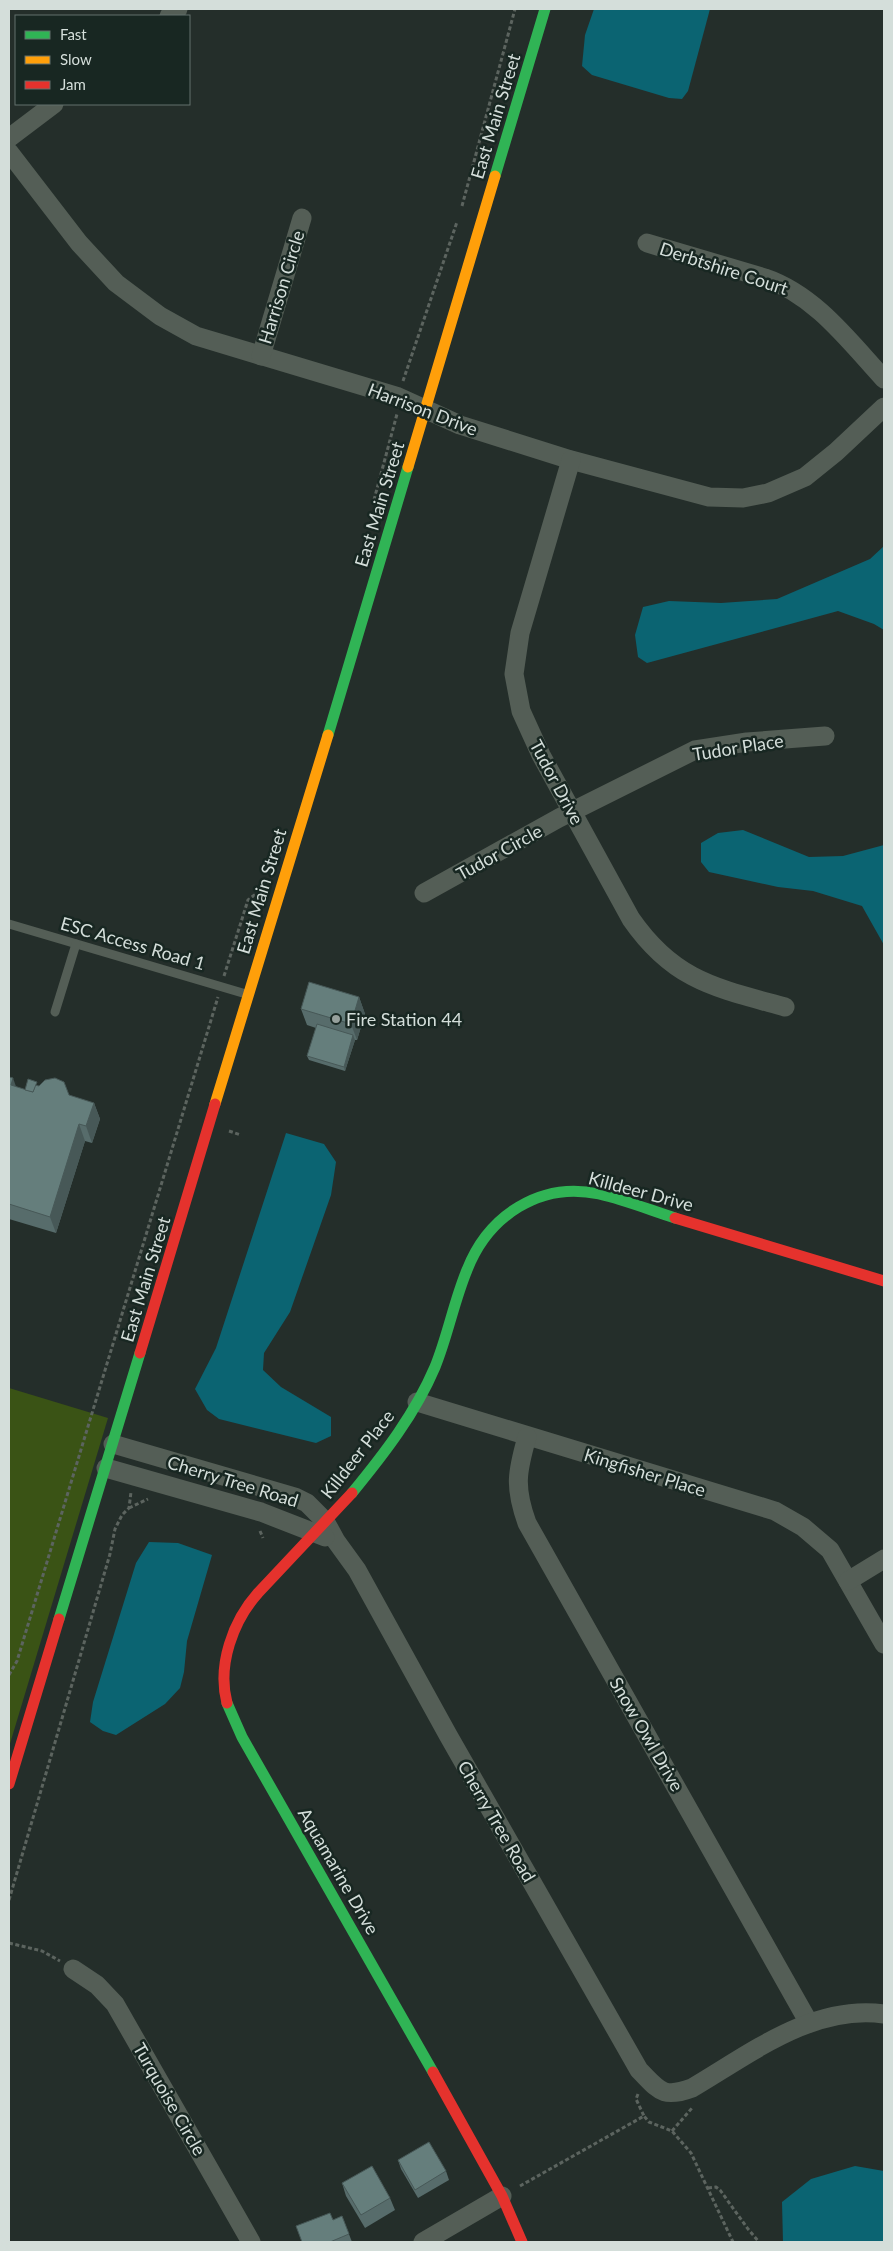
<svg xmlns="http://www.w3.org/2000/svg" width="893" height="2251" font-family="Lato,sans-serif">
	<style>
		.green { fill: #3a5315 }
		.water { fill: #0b6472 }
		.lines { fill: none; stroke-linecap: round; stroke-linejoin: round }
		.path { stroke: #5c645f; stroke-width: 3; stroke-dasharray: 4 2.5; stroke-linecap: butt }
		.lane { stroke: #545e56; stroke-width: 9 }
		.street { stroke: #545e56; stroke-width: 19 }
		.fast { stroke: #30b455; stroke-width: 11 }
		.slow { stroke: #ff9f0a; stroke-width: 11 }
		.jam { stroke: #e5322d; stroke-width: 11 }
		.wall { fill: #576c6b }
		.shaded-wall { fill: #475857 }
		.building { fill: #657e7c; stroke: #475857 }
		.poi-dot { fill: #96a09c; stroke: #182722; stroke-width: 2 }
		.labels { text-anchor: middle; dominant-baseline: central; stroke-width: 5; stroke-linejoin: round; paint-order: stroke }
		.street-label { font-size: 18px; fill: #d4deda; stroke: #182722 }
		.poi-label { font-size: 18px; fill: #d4deda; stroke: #182722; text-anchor: start }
	</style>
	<rect width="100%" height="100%" fill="#242e2a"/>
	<polygon class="green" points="9,1388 108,1418 9,1747"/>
	<g class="water">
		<polygon points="594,9 710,9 688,91 682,99 669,98 592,75 582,66 585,35"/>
		<polygon points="884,546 884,630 874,624 838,611 647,663 638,657 635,635 643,607 669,601 721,603 777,599 870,559"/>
		<polygon points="743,830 809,857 843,856 884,845 884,945 862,906 813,891 778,887 709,872 701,862 701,843 718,833"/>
		<polygon points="286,1133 324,1144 336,1162 331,1195 290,1312 264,1353 263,1370 281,1387 331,1417 331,1436 316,1443 219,1419 207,1410 195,1389 216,1348"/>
		<polygon points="149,1542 178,1543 212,1555 187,1641 184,1672 180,1688 165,1704 116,1735 103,1731 90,1722 93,1702 136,1563"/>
		<polygon points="855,2166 884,2171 884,2242 783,2242 782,2202 811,2179"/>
	</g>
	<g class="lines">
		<g class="path">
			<polyline points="462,206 515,9"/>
			<polyline points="403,381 457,222"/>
			<polyline points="374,500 397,414"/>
			<polyline points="224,976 248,900 257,893"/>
			<polyline points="229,1131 241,1135"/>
			<polyline points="129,1508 148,1499"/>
			<polyline points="260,1531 263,1538"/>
			<polyline points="9,1675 17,1661 218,997"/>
			<polyline points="9,1900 110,1554 115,1529 122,1515 129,1508 131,1492"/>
			<polyline points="9,1943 42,1951 60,1961"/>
			<polyline points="638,2094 636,2099 644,2116"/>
			<polyline points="672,2131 692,2108"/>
			<polyline points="520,2186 644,2116 649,2122 672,2131 691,2153 733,2242"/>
			<polyline points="708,2188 716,2187 720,2190 748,2229 759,2242"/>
		</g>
		<g class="lane">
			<polyline points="9,924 246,994"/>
			<polyline points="55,1012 76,944"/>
		</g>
		<g class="street">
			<polyline points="169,16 178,9"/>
			<polyline points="9,138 54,104"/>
			<polyline points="9,152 79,243 116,283 160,316 196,336 396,396 460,425 571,460 709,497 743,498 768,493 805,477 836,452 884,407"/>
			<path d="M647,243L765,278C815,295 849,341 884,379"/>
			<polyline points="261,356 302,218"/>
			<path d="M571,460L520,633L514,674L521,711L541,755L631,919C674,981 716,988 785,1007"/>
			<polyline points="424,893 559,818 695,750 747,742 825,736"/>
			<polyline points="417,1402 775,1511 803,1527 830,1550 884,1644"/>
			<path d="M527,1437C517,1472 514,1487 527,1523L809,2023"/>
			<path d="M113,1444L295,1497L307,1503L325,1521L336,1541L357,1570L448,1735L639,2070C659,2090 662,2099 692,2088C750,2054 813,2004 884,2014"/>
			<polyline points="106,1468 261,1512 325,1537"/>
			<polyline points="848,1581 884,1559"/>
			<polyline points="73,1969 97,1985 115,2004 251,2242"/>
			<polyline points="423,2242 502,2196"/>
		</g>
		<g class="fast">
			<polyline points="495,176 545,9"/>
			<polyline points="328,735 408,467"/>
			<path d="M352,1493C384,1454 415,1414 435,1367C448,1335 454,1301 467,1270C488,1216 540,1181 599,1194C625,1200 650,1210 675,1218"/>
			<polyline points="59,1619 140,1353"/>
			<polyline points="227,1703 242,1737 433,2072"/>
		</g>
		<g class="slow">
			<polyline points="408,467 495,176"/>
			<polyline points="215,1104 328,735"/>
		</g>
		<g class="jam">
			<polyline points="675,1218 884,1281"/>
			<polyline points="140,1353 215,1104"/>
			<path d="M227,1703C217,1665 233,1621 258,1593L352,1493"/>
			<polyline points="9,1784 59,1619"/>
			<polyline points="433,2072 502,2196 522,2242"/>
		</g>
	</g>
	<g class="wall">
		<polygon points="359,997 365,1014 357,1040 355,1040 345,1071 309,1060 307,1056 316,1028 307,1025 301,1009"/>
		<polygon points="9,1077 16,1087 25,1090 38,1086 94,1103 100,1119 92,1143 85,1141 56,1233 9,1219"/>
		<polygon points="398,2160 446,2171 449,2180 418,2198 401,2169"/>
		<polygon points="342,2183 390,2198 395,2210 365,2228 346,2196"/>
		<polygon points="342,2216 352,2242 302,2242 333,2220"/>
	</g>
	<g class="shaded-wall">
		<polygon points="359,997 365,1014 357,1040 351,1024"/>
		<polygon points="353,1035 355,1040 345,1071 344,1067"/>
		<polygon points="13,1078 19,1095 11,1085"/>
		<polygon points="94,1103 100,1119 92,1143 86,1126"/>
		<polygon points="79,1124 85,1141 56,1233 50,1217"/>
	</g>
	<g class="building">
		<polygon points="309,982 359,997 351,1024 301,1009"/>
		<polygon points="317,1024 353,1035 344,1067 307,1056"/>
		<polygon points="9,1077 13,1078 11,1085 33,1092 35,1085 39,1086 45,1080 55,1078 64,1082 69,1095 94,1103 86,1126 79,1124 50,1217 9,1204"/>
		<polygon points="28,1079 37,1082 33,1092 25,1090"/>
		<polygon points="429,2142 446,2171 415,2190 398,2160"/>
		<polygon points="372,2166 390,2198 361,2215 342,2183"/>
		<polygon points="330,2213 333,2220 342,2216 349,2234 330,2242 302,2242 296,2226"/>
	</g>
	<circle class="poi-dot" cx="336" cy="1019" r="5"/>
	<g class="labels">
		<g class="street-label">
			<text transform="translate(495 116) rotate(-73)">East Main Street</text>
			<text transform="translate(724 268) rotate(18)">Derbtshire Court</text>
			<text transform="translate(281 287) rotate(-73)">Harrison Circle</text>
			<text transform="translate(423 409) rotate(21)">Harrison Drive</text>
			<text transform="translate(379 504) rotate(-73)">East Main Street</text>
			<text transform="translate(738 747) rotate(-9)">Tudor Place</text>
			<text transform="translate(557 782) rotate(62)">Tudor Drive</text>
			<text transform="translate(499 852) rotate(-29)">Tudor Circle</text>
			<text transform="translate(261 891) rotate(-73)">East Main Street</text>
			<text transform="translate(133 943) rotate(16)">ESC Access Road 1</text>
			<text transform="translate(641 1191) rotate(15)">Killdeer Drive</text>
			<text transform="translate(145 1279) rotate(-73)">East Main Street</text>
			<text transform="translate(357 1454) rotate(-52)">Killdeer Place</text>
			<text transform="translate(645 1472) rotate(17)">Kingfisher Place</text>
			<text transform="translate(233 1481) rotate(17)">Cherry Tree Road</text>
			<text transform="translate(647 1734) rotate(60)">Snow Owl Drive</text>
			<text transform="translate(497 1821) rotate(60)">Cherry Tree Road</text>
			<text transform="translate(339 1871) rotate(60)">Aquamarine Drive</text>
			<text transform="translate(170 2099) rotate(60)">Turquoise Circle</text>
		</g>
		<g class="poi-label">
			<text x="346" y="1019">Fire Station 44</text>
		</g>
	</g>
	<rect width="893" height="2251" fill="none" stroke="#d4deda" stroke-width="20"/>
	<rect x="15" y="15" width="175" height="90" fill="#182722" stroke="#63706c"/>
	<rect x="25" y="31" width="25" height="8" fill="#30b455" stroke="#63706c"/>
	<text x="60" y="40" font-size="15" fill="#d4deda">Fast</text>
	<rect x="25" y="56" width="25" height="8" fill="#ff9f0a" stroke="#63706c"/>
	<text x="60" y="65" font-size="15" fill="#d4deda">Slow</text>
	<rect x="25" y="81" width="25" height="8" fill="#e5322d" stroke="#63706c"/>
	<text x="60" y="90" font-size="15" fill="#d4deda">Jam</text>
</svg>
